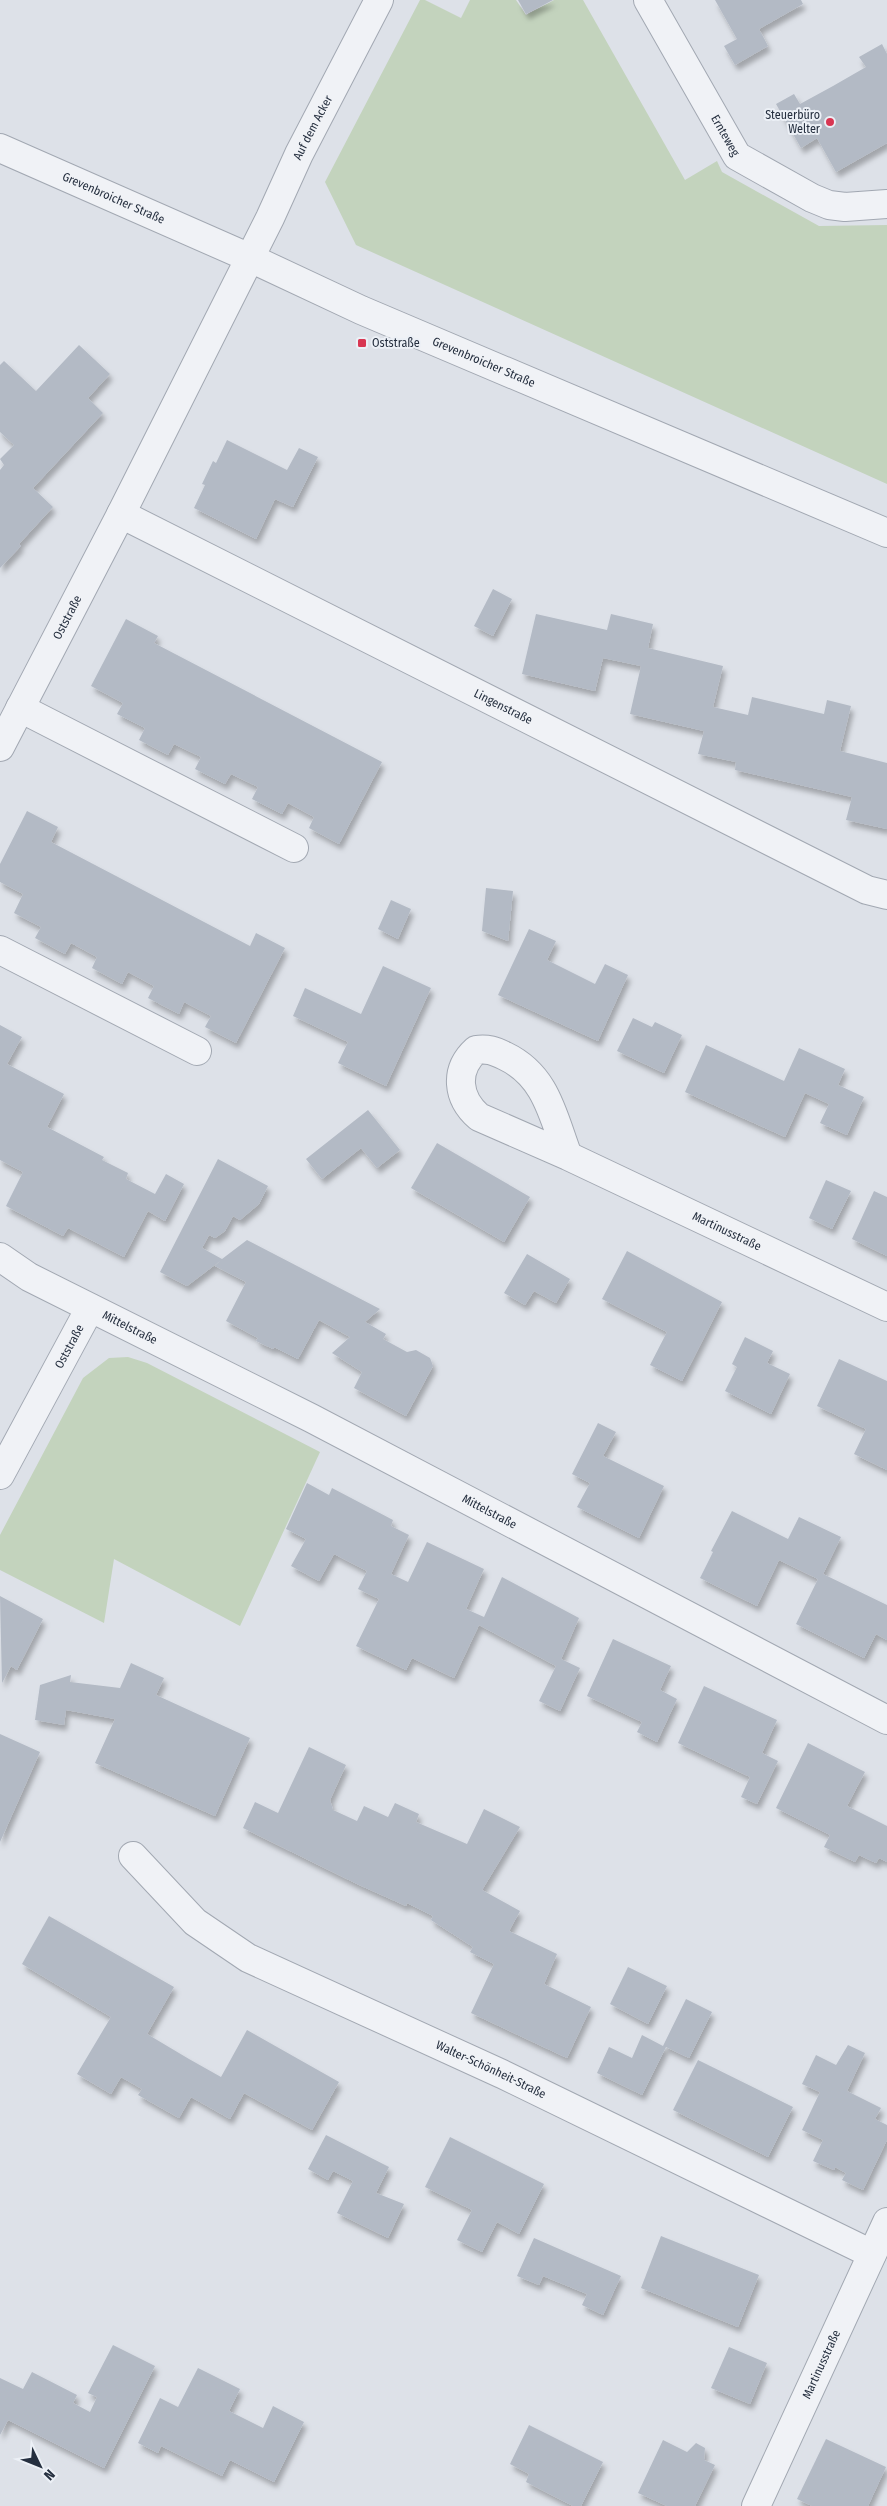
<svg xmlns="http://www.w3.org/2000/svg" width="887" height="2506" font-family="'Fira Sans Condensed',sans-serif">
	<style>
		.green { fill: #c3d3bd }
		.building { fill: #b3bac5; filter: url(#shadow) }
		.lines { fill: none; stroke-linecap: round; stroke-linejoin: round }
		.minor-casing { stroke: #a2a8b2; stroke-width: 30 }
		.minor { stroke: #f0f2f6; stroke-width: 28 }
		.poi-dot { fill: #d83652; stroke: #ecf0f6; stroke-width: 2 }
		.labels { text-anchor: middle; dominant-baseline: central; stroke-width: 4; stroke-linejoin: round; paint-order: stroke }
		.poi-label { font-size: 12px; fill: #252f3f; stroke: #ecf0f6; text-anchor: end }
		.street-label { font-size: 12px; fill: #252f3f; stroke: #ecf0f6 }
	</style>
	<defs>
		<filter id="shadow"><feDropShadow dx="3" dy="5.5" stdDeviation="2.5" flood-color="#0004"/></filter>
	</defs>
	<rect width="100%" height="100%" fill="#dde1e8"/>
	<g class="green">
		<polygon points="420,0 425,0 461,18 470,0 516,0 526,15 554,0 583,0 685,180 717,161 722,172 819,226 887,225 887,484 356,245 325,182"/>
		<polygon points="128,1357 147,1363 320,1452 240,1626 114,1559 104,1623 0,1570 0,1535 83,1378 109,1358"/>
	</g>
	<g class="building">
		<polygon points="518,0 553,0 526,14"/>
		<polygon points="715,0 801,0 803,4 759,29 768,46 735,65 724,46 737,39"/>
		<polygon points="882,44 887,54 887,143 836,172 817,138 801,148 776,104 794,94 800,104 833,86 866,67 859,57"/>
		<polygon points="79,345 110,374 88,398 103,413 33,488 53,507 19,544 21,546 0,568 0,470 4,465 0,459 14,445 0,432 0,365 4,361 36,391"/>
		<polygon points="227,440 287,470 299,448 318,457 293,507 275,499 256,539 194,508 205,485 202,484 213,461 216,463"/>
		<polygon points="493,589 512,599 493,636 474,626"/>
		<polygon points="536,614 607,630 611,614 653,624 648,648 723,666 713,707 748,715 752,697 824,714 827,700 851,706 840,751 887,763 887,829 846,820 852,797 735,770 736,762 698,754 704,731 630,714 641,666 603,658 595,691 522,674"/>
		<polygon points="126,619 158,636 154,643 382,762 339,844 309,828 314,817 288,803 282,814 252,799 258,787 231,774 225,784 195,769 201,757 174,744 168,755 139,740 145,728 117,714 123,703 91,686"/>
		<polygon points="27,811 58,827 51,842 250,946 256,933 285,948 236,1043 205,1027 211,1016 184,1002 179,1014 148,998 154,986 128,972 122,984 92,968 97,957 71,943 65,954 35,938 41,927 14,913 23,894 0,882 0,864"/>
		<polygon points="486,888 513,891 508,941 482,931"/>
		<polygon points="391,900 411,909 398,939 378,929"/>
		<polygon points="529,929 556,941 547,960 595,984 605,964 628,975 598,1041 498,995"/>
		<polygon points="383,966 431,988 386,1086 338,1063 348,1042 293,1016 305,988 361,1014"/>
		<polygon points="633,1018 652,1027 655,1022 682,1035 664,1073 617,1051"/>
		<polygon points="0,1025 22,1037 7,1064 64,1094 47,1127 104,1157 102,1160 128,1173 126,1179 155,1194 166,1174 184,1184 165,1221 148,1211 124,1257 68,1228 63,1236 6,1206 23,1172 0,1160"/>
		<polygon points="706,1045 784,1081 799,1048 845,1069 838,1085 864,1097 847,1135 820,1123 829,1104 805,1093 785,1137 685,1092"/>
		<polygon points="368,1110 400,1150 377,1168 361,1148 322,1179 306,1159"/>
		<polygon points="437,1143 530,1197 504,1242 411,1188"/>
		<polygon points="218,1159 268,1186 259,1204 240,1220 233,1216 225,1231 215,1238 209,1235 202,1248 222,1259 247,1240 380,1309 365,1322 386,1334 383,1339 407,1352 416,1350 430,1358 433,1366 406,1416 354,1388 362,1372 332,1353 350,1337 319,1320 298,1359 274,1347 273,1349 256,1341 258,1338 226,1321 246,1282 215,1266 220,1261 187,1286 160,1272"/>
		<polygon points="826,1180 851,1191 832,1229 809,1218"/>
		<polygon points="874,1191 887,1197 887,1256 852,1239"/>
		<polygon points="627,1251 722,1302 682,1381 650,1365 667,1332 602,1299"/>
		<polygon points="527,1254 570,1279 556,1303 534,1291 525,1305 504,1293"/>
		<polygon points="745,1337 773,1351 767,1363 790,1374 771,1414 725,1391 737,1367 732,1364"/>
		<polygon points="839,1359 887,1381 887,1470 854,1454 866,1429 817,1406"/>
		<polygon points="598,1423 616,1432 603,1456 664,1486 639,1538 577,1507 590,1483 572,1474"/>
		<polygon points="307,1483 329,1495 332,1488 393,1520 391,1526 409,1535 391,1574 408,1582 427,1542 484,1569 466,1609 484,1617 502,1577 579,1618 561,1659 580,1668 560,1711 539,1701 556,1666 479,1625 454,1678 412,1658 406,1670 356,1646 379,1599 358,1589 367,1571 334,1554 319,1581 291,1566 306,1539 286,1529"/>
		<polygon points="732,1511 788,1539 799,1517 841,1537 823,1574 887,1605 887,1640 876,1634 864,1658 796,1624 818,1579 779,1560 757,1606 700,1578 713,1552 711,1551"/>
		<polygon points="0,1596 43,1619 17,1670 11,1666 2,1683"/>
		<polygon points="613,1639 671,1666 660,1690 677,1699 657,1742 637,1732 642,1722 587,1696"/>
		<polygon points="131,1663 164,1678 156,1695 250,1738 215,1816 95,1763 115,1719 66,1710 64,1725 35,1720 40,1685 71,1675 70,1682 120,1688"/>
		<polygon points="704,1686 777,1720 762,1753 778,1761 757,1804 741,1797 750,1777 678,1743"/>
		<polygon points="0,1734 40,1752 0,1842"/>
		<polygon points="808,1743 865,1772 847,1806 887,1826 887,1862 879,1858 876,1863 859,1855 855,1862 824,1847 830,1835 776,1808"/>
		<polygon points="309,1747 346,1765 330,1800 333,1810 357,1821 364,1806 388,1817 395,1803 419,1814 416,1822 467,1844 484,1809 520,1827 482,1890 520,1911 509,1931 557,1954 544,1984 591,2007 567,2058 471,2013 494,1964 470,1952 473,1947 431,1920 433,1916 407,1903 406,1906 357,1884 243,1828 255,1802 278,1813"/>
		<polygon points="49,1916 174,1987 147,2034 189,2059 221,2077 247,2030 339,2082 312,2130 244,2093 230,2119 191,2097 179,2118 138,2095 142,2089 121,2077 111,2094 77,2074 111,2017 22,1964"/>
		<polygon points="628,1967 667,1986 648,2024 610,2004"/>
		<polygon points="686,1999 712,2012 689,2058 666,2047 642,2095 597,2073 609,2047 632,2058 642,2035 663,2046"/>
		<polygon points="848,2045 865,2053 847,2091 881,2108 875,2119 887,2125 887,2140 863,2190 842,2180 846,2173 835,2167 834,2170 813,2161 823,2140 802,2130 820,2092 802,2084 816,2055 836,2065"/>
		<polygon points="698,2060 793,2107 768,2157 673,2110"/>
		<polygon points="326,2135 389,2167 376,2193 404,2204 388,2238 337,2213 353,2181 333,2171 328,2180 308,2169"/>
		<polygon points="450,2137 544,2184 519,2234 497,2222 482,2252 457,2240 472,2210 425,2187"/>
		<polygon points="661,2236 759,2275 738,2327 641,2288"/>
		<polygon points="534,2238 621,2276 603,2315 582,2305 587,2294 543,2276 539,2285 517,2276"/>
		<polygon points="113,2345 155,2366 104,2468 8,2420 0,2435 0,2378 23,2389 32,2372 77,2395 73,2403 90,2412 97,2397 88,2393"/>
		<polygon points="729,2347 767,2363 750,2404 711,2388"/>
		<polygon points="198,2368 240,2389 229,2411 263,2428 273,2406 304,2422 274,2482 230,2460 222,2476 161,2446 158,2453 138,2443 160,2398 178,2407"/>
		<polygon points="529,2425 603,2462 581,2506 573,2506 526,2482 529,2474 510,2464"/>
		<polygon points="826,2439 886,2467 868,2506 812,2506 797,2499"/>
		<polygon points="663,2440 687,2452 696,2443 705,2448 704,2460 715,2465 695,2506 667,2506 638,2493"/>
	</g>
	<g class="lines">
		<defs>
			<g id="minor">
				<path id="s1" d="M648,0L737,156L812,198L829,205L845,207L887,204"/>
				<path id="s2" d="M0,148L250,258L361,310L887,533"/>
				<path id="s3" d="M121,514L867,890L887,895"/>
				<polyline points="20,708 294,848"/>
				<path id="s4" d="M0,747L121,514L270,218L299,154L379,0"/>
				<polyline points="0,950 197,1051"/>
				<path id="s5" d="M568,1156C553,1117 547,1076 505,1056C495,1051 487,1048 476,1050C454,1070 457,1098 479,1117L568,1156L887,1307"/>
				<path id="s6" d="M0,1257L29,1277L311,1418L887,1720"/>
				<path id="s7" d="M0,1475L90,1308"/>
				<path id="s8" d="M133,1856L195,1922L248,1958L502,2074L872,2254"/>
				<path id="s9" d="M756,2506L887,2222"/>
			</g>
		</defs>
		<use href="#minor" class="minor-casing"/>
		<use href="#minor" class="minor"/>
	</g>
	<g class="poi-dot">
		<circle cx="830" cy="122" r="5"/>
		<rect x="357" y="338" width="10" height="10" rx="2.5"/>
	</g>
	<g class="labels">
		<g class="poi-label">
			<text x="820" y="115">Steuerbüro<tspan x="820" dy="14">Welter</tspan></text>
			<text x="372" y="343" text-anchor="start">Oststraße</text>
		</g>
		<g class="street-label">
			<text stroke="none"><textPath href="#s4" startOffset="694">Auf dem Acker</textPath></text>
			<text stroke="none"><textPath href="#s1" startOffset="156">Ernteweg</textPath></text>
			<text stroke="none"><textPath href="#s2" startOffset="124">Grevenbroicher Straße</textPath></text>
			<text stroke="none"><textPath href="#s2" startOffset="529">Grevenbroicher Straße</textPath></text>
			<text stroke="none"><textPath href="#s4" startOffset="146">Oststraße</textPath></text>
			<text stroke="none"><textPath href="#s3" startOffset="428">Lingenstraße</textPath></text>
			<text stroke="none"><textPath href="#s5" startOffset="502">Martinusstraße</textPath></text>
			<text stroke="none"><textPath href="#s6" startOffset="148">Mittelstraße</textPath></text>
			<text stroke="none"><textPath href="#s7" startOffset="146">Oststraße</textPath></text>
			<text stroke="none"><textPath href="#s6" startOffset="552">Mittelstraße</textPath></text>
			<text stroke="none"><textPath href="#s8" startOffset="422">Walter-Schönheit-Straße</textPath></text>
			<text stroke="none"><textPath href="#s9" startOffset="156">Martinusstraße</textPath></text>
		</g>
	</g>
	<g transform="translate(40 2466) rotate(133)" stroke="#ecf0f6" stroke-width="4" paint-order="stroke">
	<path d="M0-4L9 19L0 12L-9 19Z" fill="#252f3f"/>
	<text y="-8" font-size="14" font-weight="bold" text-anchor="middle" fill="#252f3f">N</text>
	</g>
</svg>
